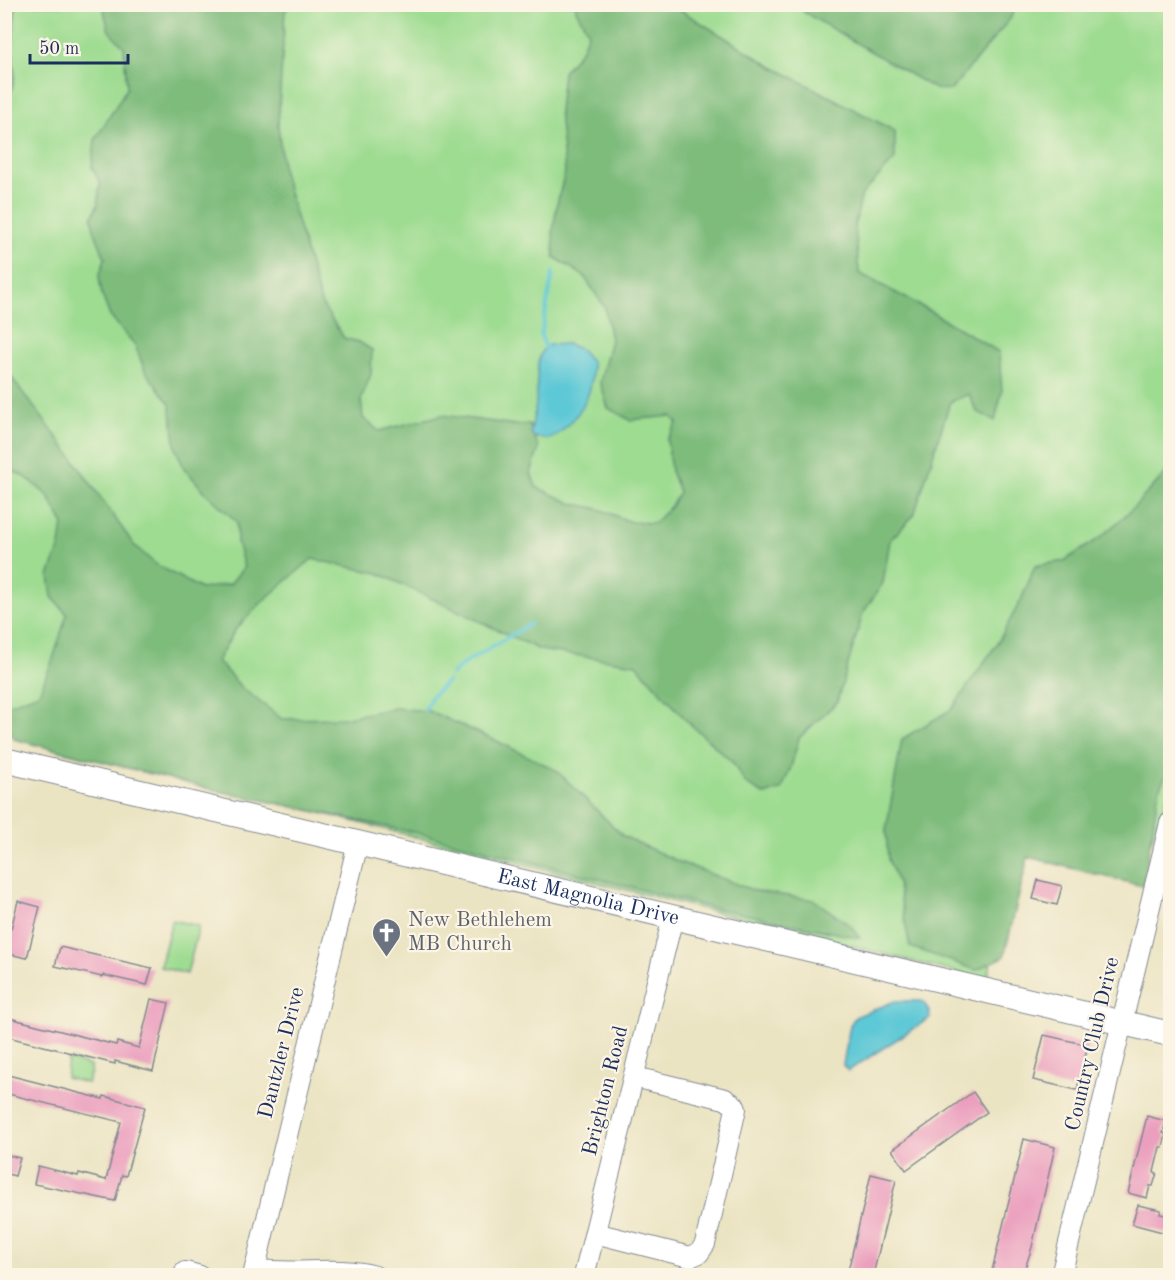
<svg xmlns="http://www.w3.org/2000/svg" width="1175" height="1280" font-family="'Old Standard TT',serif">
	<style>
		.green { fill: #9edc91; stroke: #5c8678; stroke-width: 1.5 }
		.forest { fill: #7ebc7b; stroke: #4c766c; stroke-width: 1.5 }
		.water { fill: #5dc8d6; stroke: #3c7c9a; stroke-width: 1.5 }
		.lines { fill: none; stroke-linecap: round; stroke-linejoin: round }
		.stream { stroke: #5dc8d6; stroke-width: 4 }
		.building { fill: #eb9fbe }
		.minor-casing { stroke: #838a90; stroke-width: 22 }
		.major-casing { stroke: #838a90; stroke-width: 26 }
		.minor { stroke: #fff; stroke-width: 20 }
		.major { stroke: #fff; stroke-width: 24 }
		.labels { text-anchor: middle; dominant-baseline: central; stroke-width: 4.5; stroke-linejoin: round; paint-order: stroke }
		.street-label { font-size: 21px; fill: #1b2f5e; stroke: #fcf5e5 }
		.worship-label { font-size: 21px; fill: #5b616d; stroke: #fcf5e5; text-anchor: start }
	</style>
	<rect width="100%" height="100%" fill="#fcf5e5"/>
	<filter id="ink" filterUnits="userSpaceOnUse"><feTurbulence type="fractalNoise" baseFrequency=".0167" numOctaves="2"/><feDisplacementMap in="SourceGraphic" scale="12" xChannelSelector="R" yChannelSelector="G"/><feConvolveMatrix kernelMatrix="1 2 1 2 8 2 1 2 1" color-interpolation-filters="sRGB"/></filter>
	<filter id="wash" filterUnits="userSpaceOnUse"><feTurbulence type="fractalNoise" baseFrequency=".008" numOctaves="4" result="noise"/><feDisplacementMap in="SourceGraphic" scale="24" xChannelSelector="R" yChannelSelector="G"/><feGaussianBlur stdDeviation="1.35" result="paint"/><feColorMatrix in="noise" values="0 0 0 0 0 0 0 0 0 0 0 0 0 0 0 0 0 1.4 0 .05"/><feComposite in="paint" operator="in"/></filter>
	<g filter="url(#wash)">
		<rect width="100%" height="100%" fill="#ebe4c3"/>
		<g class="green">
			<polygon points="5,5 1170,5 1170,789 1138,877 1020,846 987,980 5,734"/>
			<polygon points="172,920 199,926 187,974 160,967"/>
			<polygon points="71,1060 90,1066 91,1072 87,1083 66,1078 68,1061"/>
		</g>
		<g class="forest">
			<polygon points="5,4 16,5 12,48 15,76 5,117"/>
			<polygon points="105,4 291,5 285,11 278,124 283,172 321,303 344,338 359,342 372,350 371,374 361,399 363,418 379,431 442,415 516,425 529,424 539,448 531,473 536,487 571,503 599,509 631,522 654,523 671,506 679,492 671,471 667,440 677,423 671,416 630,420 608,408 600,382 611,340 605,308 584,276 554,257 553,230 557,204 565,172 559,111 563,72 582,49 588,32 576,10 576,5 672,5 773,67 895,131 895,159 862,194 855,224 859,273 928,310 999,352 1002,392 995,421 976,411 969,394 950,402 914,515 890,540 883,583 863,613 837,702 799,738 791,767 782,789 765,795 746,784 732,762 687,721 636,664 540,650 378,573 312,559 264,600 235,630 217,661 242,688 282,719 343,718 395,708 429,711 501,743 556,770 623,836 677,861 755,891 814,900 851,926 860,938 709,907 426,835 214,790 14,739 5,718 7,705 39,693 53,659 67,614 52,597 49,576 60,546 63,523 47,495 24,476 5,468 4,351 7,372 67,450 134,545 155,564 201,589 230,584 244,567 237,542 237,522 205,492 184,468 176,449 170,404 145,371 135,345 110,316 102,295 99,277 105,258 94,230 92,217 98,204 100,183 92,167 95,140 127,88 124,47 109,31 104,11"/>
			<polygon points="796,5 1017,5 1010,19 951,90 935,89 805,13"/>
			<polygon points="1170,469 1170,767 1159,789 1143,886 1028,857 1004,957 976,970 910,947 897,881 888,859 886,831 902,739 952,709 998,642 1021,600 1035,566 1064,561 1100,538 1131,510"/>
		</g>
		<g class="water">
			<path d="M567,344L580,349L592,363C594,389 585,408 567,426C562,431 555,438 548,439C544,439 538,438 534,437L531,433L536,404L538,363L542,351L549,345Z"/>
			<polygon points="895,1001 922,1001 929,1010 930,1018 848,1071 843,1065 850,1025 855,1017"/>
		</g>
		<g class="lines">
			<g class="stream">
				<polyline points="546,348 541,336 553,273"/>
				<polyline points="451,675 463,664 530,624"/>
				<polyline points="425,710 431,697 448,681"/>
			</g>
		</g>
		<g id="blocks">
			<g class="building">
				<polygon points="1038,880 1062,886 1057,905 1033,899"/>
				<polygon points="18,901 40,907 27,958 4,953 4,928 11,929"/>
				<polygon points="60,947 152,968 147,985 103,975 102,977 55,966"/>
				<polygon points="151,999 169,1003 153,1071 115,1061 115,1064 4,1036 9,1018 116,1045 117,1042 139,1048"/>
				<polygon points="1044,1035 1088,1045 1077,1090 1033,1080"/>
				<polygon points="8,1075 103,1099 104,1096 145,1107 126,1176 122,1175 115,1201 34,1184 38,1166 78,1176 79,1173 106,1180 121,1122 4,1093 4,1077 7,1078"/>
				<polygon points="973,1092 987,1112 906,1170 892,1150"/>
				<polygon points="1147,1116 1166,1121 1163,1133 1166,1134 1163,1147 1160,1147 1154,1172 1157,1173 1153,1186 1150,1186 1147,1198 1128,1193"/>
				<polygon points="1024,1139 1055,1147 1032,1247 1023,1275 991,1275"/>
				<polygon points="4,1154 20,1158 15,1176 4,1173"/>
				<polygon points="871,1174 896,1180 873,1275 868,1275 848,1271"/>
				<polygon points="1138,1205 1161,1210 1160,1214 1170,1216 1170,1234 1132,1224"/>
			</g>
		</g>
	</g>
	<g filter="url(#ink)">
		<use href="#blocks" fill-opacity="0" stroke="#838a90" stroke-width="1.5"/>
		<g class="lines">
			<defs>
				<g id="minor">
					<polyline points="595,1233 690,1257 699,1253 705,1244 736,1109 734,1105 725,1099 634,1077"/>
					<path d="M255,1269C295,1276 335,1265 375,1276"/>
					<polyline points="185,1272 200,1276"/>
					<polyline points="253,1276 358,843"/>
					<polyline points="584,1276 673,917"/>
					<polyline points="1061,1276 1170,823"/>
				</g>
				<g id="major">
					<path id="s1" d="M4,760L1170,1034"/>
				</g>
			</defs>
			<use href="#minor" class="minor-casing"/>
			<use href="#major" class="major-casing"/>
			<use href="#minor" class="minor"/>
			<use href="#major" class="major"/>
		</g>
	</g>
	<defs>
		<symbol id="church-pin" viewBox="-11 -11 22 30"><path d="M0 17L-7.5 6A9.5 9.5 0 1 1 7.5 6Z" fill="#6b7280" stroke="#fcf5e5"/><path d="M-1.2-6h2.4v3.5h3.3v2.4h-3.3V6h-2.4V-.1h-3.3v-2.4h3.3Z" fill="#fff"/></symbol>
	</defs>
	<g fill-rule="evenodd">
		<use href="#church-pin" x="370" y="916" width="33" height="45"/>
	</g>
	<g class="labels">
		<g class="street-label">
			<text stroke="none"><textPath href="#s1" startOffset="600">East Magnolia Drive</textPath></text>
			<text transform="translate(1093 1044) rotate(-77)">Country Club Drive</text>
			<text transform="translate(282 1053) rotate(-76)">Dantzler Drive</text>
			<text transform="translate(606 1091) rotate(-76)">Brighton Road</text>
		</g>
		<g class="worship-label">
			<text x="408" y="920">New Bethlehem<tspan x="408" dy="24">MB Church</tspan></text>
		</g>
	</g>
	<rect width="1175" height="1280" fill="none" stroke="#fcf5e5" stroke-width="24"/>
	<path d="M30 54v9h98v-9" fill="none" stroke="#1b2f5e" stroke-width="3"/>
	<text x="39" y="54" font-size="18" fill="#1b2f5e" stroke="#fcf5e5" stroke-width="4.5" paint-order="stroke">50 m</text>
</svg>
